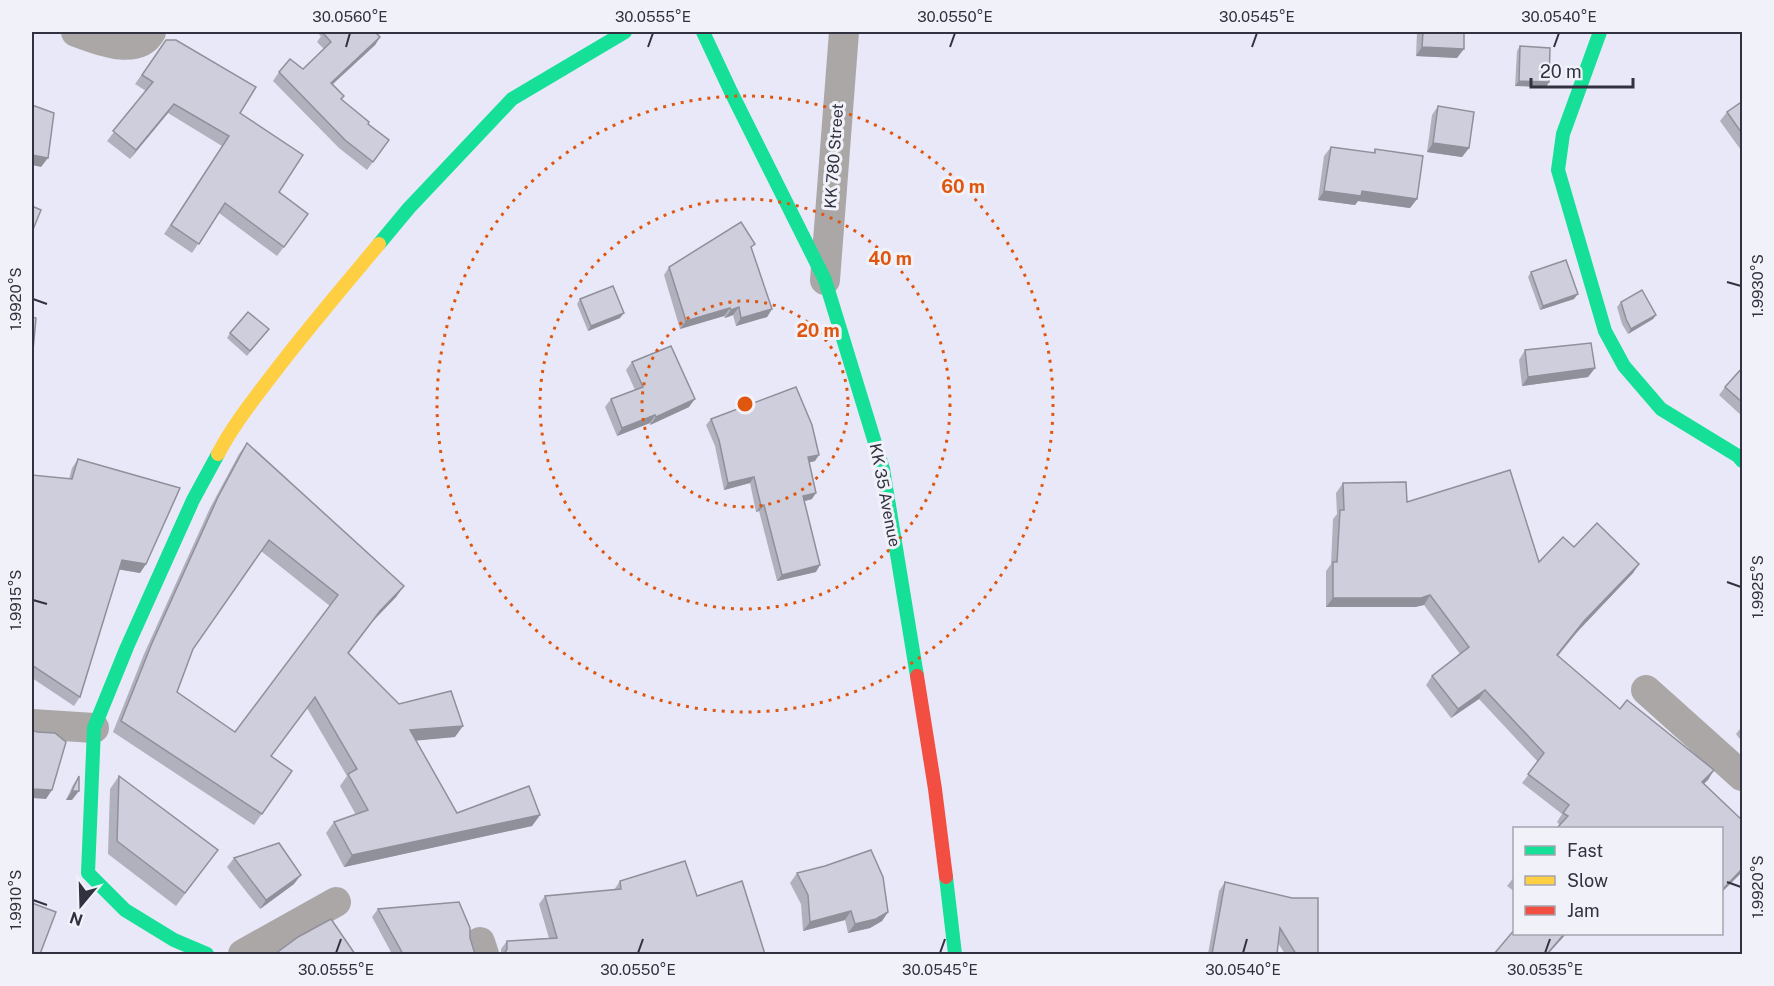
<svg xmlns="http://www.w3.org/2000/svg" width="1774" height="986" font-family="'Public Sans',sans-serif">
	<style>
		.lines { fill: none; stroke-linecap: round; stroke-linejoin: round }
		.street { stroke: #aca7a7; stroke-width: 30 }
		.fast { stroke: #16e098; stroke-width: 14 }
		.slow { stroke: #ffcf43; stroke-width: 14 }
		.jam { stroke: #f24e42; stroke-width: 14 }
		.wall { fill: #b1b1be; fill-rule: evenodd }
		.shaded-wall { fill: #90909b }
		.building { fill: #cecedd; stroke: #90909b; stroke-width: 1.5; fill-rule: evenodd }
		.ticks { fill: none; stroke: #31313f; stroke-width: 2 }
		.ring { fill: none; stroke: #df570f; stroke-width: 3; stroke-dasharray: 3 6 }
		.labels { text-anchor: middle; dominant-baseline: central; stroke-width: 6; stroke-linejoin: round; paint-order: stroke }
		.street-label { font-size: 16px; fill: #31313f; stroke: #f1f2f9 }
		.centre { fill: #df570f; stroke: #f1f2f9; stroke-width: 3 }
		.ring-label { font-size: 18px; text-anchor: middle; font-weight: bold; fill: #df570f; stroke: #f1f2f9; stroke-width: 6; stroke-linejoin: round; paint-order: stroke }
		.neatline { fill: none; stroke: #31313f; stroke-width: 2 }
		.ticks-label { font-size: 15px; text-anchor: middle; fill: #31313f }
	</style>
	<rect width="100%" height="100%" fill="#e8e8f9"/>
	<g class="lines">
		<g class="street">
			<path d="M76,32C97,39 136,57 151,32"/>
			<polyline points="825,280 844,32"/>
			<polyline points="1646,690 1742,776"/>
			<polyline points="32,724 94,728"/>
			<polyline points="480,942 484,954"/>
			<polyline points="243,954 336,902"/>
		</g>
		<g class="fast">
			<polyline points="703,32 731,92 825,280 883,469 917,676"/>
			<polyline points="1600,32 1563,134 1558,170 1605,331 1624,366 1661,409 1738,456 1742,461"/>
			<polyline points="379,244 409,208 512,99 625,32"/>
			<polyline points="946,877 955,954"/>
			<polyline points="207,954 174,940 125,910 88,873 94,728 127,647 193,500 218,454"/>
		</g>
		<path class="slow" d="M218,454C233,425 254,399 273,374C307,329 343,287 379,244"/>
		<polyline class="jam" points="917,676 935,789 946,877"/>
	</g>
	<g class="wall">
		<polygon points="316,32 375,32 380,37 375,45 333,84 344,96 341,99 368,124 389,140 367,170 339,148 273,81 279,72 303,69 324,49 317,42 321,36"/>
		<polygon points="1417,32 1464,32 1457,58 1416,56"/>
		<polygon points="166,40 240,113 279,192 302,223 277,256 219,213 192,253 164,234 222,146 168,113 130,159 107,141 146,91 135,84"/>
		<polygon points="1520,46 1549,82 1546,87 1515,86 1517,51"/>
		<polygon points="1743,101 1743,153 1720,121 1727,112"/>
		<polygon points="1438,106 1469,148 1462,157 1427,152 1432,115"/>
		<polygon points="1331,147 1373,153 1375,149 1417,199 1410,208 1358,201 1355,205 1318,200 1324,156"/>
		<polygon points="751,249 772,309 767,317 736,326 733,315 725,318 724,316 680,329 664,275 669,267"/>
		<polygon points="1531,272 1574,299 1540,310 1528,277"/>
		<polygon points="580,299 620,318 588,331 577,304"/>
		<polygon points="1621,302 1656,315 1653,319 1628,334 1622,324 1617,307"/>
		<polygon points="230,333 265,334 247,356 227,338"/>
		<polygon points="1525,350 1595,368 1588,377 1522,386 1519,360"/>
		<polygon points="632,362 689,407 650,425 650,423 617,436 605,407 611,399 635,390 626,370"/>
		<polygon points="1743,367 1743,417 1719,395 1725,387"/>
		<polygon points="711,419 815,461 809,462 812,499 804,501 816,572 777,581 759,511 756,512 750,483 724,490 715,446 706,425"/>
		<path d="M247,443L404,586L396,597L372,622L349,653L399,704L455,737L416,740L457,813L540,815L532,826L344,867L326,833L334,822L356,815L340,786L347,776L307,708L271,756L292,771L254,825L113,732L144,654L210,508L239,454ZM261,551L330,606L235,732L177,692L193,649Z"/>
		<polygon points="78,459 146,564 140,573 119,569 80,697 74,706 32,678 32,475 69,479 72,468"/>
		<polygon points="1343,483 1407,502 1539,562 1574,547 1639,564 1633,573 1578,631 1558,656 1620,709 1714,770 1704,784 1743,821 1743,871 1722,892 1722,828 1560,825 1557,822 1562,814 1522,783 1538,762 1479,699 1451,718 1426,685 1432,676 1460,654 1424,605 1415,607 1326,607 1326,571 1331,564 1333,519 1337,514 1336,493"/>
		<polygon points="1743,725 1743,743 1736,734"/>
		<polygon points="79,776 72,800 66,800 73,785"/>
		<polygon points="119,776 208,863 176,906 108,854 110,789"/>
		<polygon points="234,858 294,884 260,909 227,867"/>
		<polygon points="797,873 888,912 882,921 870,928 848,933 845,920 803,931 801,904 790,883"/>
		<polygon points="1515,876 1515,892 1507,886"/>
		<polygon points="620,881 697,896 764,954 501,954 501,949 507,941 549,938 539,904 545,896 614,890"/>
		<polygon points="1225,882 1318,954 1285,954 1278,943 1277,954 1208,954 1219,891"/>
		<polygon points="378,909 470,938 474,951 476,954 392,954 372,917"/>
	</g>
	<g class="shaded-wall">
		<polygon points="380,37 375,45 325,91 331,83"/>
		<polygon points="1422,47 1464,49 1457,58 1416,56"/>
		<polygon points="1519,81 1549,82 1546,87 1515,86"/>
		<polygon points="174,104 168,113 130,159 136,150"/>
		<polygon points="1433,143 1469,148 1462,157 1427,152"/>
		<polygon points="32,155 48,158 41,167 32,165"/>
		<polygon points="1324,191 1362,191 1417,199 1410,208 1358,201 1355,205 1318,200"/>
		<polygon points="1578,294 1574,299 1540,310 1543,306"/>
		<polygon points="739,307 733,315 725,318 731,310"/>
		<polygon points="730,308 724,316 680,329 686,321"/>
		<polygon points="772,309 767,317 736,326 741,318"/>
		<polygon points="624,313 620,318 588,331 591,326"/>
		<polygon points="1656,315 1653,319 1628,334 1631,329"/>
		<polygon points="1595,368 1588,377 1522,386 1528,377"/>
		<polygon points="695,399 689,407 650,425 656,417"/>
		<polygon points="655,415 650,423 617,436 622,428"/>
		<polygon points="819,455 815,461 804,464 808,457"/>
		<polygon points="754,477 750,483 724,490 728,483"/>
		<polygon points="816,493 812,499 798,503 803,496"/>
		<polygon points="764,505 759,511 756,512 761,506"/>
		<polygon points="122,560 146,564 140,573 116,569"/>
		<polygon points="1639,564 1633,573 1578,631 1550,664 1584,621"/>
		<polygon points="820,565 816,572 777,581 782,575"/>
		<polygon points="404,586 396,597 372,622 340,664 380,611"/>
		<polygon points="1430,595 1424,605 1415,607 1326,607 1333,598"/>
		<polygon points="1485,690 1479,699 1451,718 1458,709"/>
		<polygon points="463,726 455,737 402,742 410,730"/>
		<polygon points="1714,770 1708,780 1696,791 1702,782"/>
		<polygon points="32,789 52,790 46,799 32,798"/>
		<polygon points="72,791 79,791 72,800 66,800"/>
		<polygon points="540,815 532,826 344,867 352,855"/>
		<polygon points="1743,868 1743,871 1722,892 1722,890"/>
		<polygon points="301,875 294,884 260,909 266,900"/>
		<polygon points="851,911 845,920 803,931 810,922"/>
		<polygon points="888,912 882,921 870,928 848,933 855,924"/>
		<polygon points="1565,933 1567,933 1548,954 1547,954"/>
	</g>
	<g class="building">
		<polygon points="325,32 375,32 380,37 331,83 344,96 341,99 369,122 368,124 389,140 373,162 345,140 279,72 290,59 303,69 331,42 323,33"/>
		<polygon points="1423,32 1464,32 1464,49 1422,47"/>
		<polygon points="166,40 176,40 256,87 240,113 303,155 279,192 308,214 284,247 225,203 199,244 171,225 229,136 174,104 136,150 113,131 153,82 142,75"/>
		<polygon points="1520,46 1550,48 1549,82 1519,81"/>
		<polygon points="1743,101 1743,135 1727,112"/>
		<polygon points="32,105 54,113 48,158 32,155"/>
		<polygon points="1438,106 1474,112 1469,148 1433,143"/>
		<polygon points="1331,147 1375,153 1375,149 1423,156 1417,199 1362,191 1361,196 1324,191"/>
		<polygon points="32,206 41,210 32,232"/>
		<polygon points="741,222 755,244 751,247 772,309 741,318 739,307 731,310 730,308 686,321 669,267"/>
		<polygon points="1566,260 1578,294 1543,306 1531,272"/>
		<polygon points="613,286 624,313 591,326 580,299"/>
		<polygon points="1642,290 1656,315 1631,329 1626,319 1621,302"/>
		<polygon points="248,312 269,329 250,351 230,333"/>
		<polygon points="32,317 36,318 32,361"/>
		<polygon points="1591,343 1595,368 1528,377 1525,350"/>
		<polygon points="671,346 695,399 656,417 655,415 622,428 611,399 643,387 632,362"/>
		<polygon points="1743,367 1743,403 1725,387"/>
		<polygon points="796,387 812,425 819,455 808,457 816,493 803,496 820,565 782,575 764,505 761,506 754,477 728,483 719,440 711,419"/>
		<path d="M247,443L404,586L380,611L348,653L399,704L451,691L463,726L410,730L457,813L529,786L540,815L352,855L334,822L368,810L348,774L357,769L315,697L271,756L292,771L262,814L121,721L152,643L218,497ZM269,540L338,595L235,732L177,692L193,649Z"/>
		<polygon points="78,459 180,488 146,564 122,560 80,697 32,665 32,475 72,479"/>
		<polygon points="1510,470 1539,562 1563,537 1574,547 1597,523 1639,564 1584,621 1557,655 1620,709 1627,700 1714,770 1702,782 1743,821 1743,868 1722,890 1722,828 1557,828 1568,816 1563,813 1569,805 1528,774 1544,753 1485,690 1458,709 1432,676 1469,647 1430,595 1421,598 1333,598 1333,562 1337,562 1340,510 1344,510 1343,483 1406,482 1407,502"/>
		<polygon points="32,730 37,732 55,733 66,742 52,790 32,789"/>
		<polygon points="79,776 79,791 72,791"/>
		<polygon points="119,776 218,850 185,893 117,841"/>
		<polygon points="279,843 301,875 266,900 234,858"/>
		<polygon points="871,850 883,877 888,912 876,919 855,924 851,911 810,922 808,895 797,873 825,866"/>
		<polygon points="685,861 697,896 742,881 764,951 764,954 504,954 507,949 507,941 557,938 545,896 621,889 620,881"/>
		<polygon points="1225,882 1292,898 1318,898 1318,954 1296,954 1280,928 1277,954 1212,954"/>
		<polygon points="459,902 470,928 470,938 474,951 476,954 403,954 378,909"/>
		<polygon points="32,903 56,912 40,954 32,954"/>
		<polygon points="331,919 355,954 275,954 298,937"/>
		<polygon points="1515,929 1515,933 1565,933 1547,954 1494,954"/>
	</g>
	<path class="ticks" d="M346,47L350,33M648,47L653,33M950,47L955,33M1252,47L1257,33M1554,47L1559,33M1727,282L1741,286M33,299L47,304M1727,582L1741,587M33,600L47,604M1727,882L1741,887M33,900L47,905M336,953L341,939M638,953L643,939M940,953L945,939M1243,953L1247,939M1545,953L1550,939"/>
	<g class="ring">
		<circle cx="745" cy="404" r="103"/>
		<circle cx="745" cy="404" r="205"/>
		<circle cx="745" cy="404" r="308"/>
	</g>
	<g class="labels">
		<g class="street-label">
			<text transform="translate(834 156) rotate(-86)">KK 780 Street</text>
			<text transform="translate(885 495) rotate(79)">KK 35 Avenue</text>
		</g>
	</g>
	<circle cx="745" cy="404" r="9" class="centre"/>
	<g class="ring-label">
		<text x="963" y="193">60 m</text>
		<text x="890" y="265">40 m</text>
		<text x="818" y="337">20 m</text>
	</g>
	<rect width="1774" height="986" fill="none" stroke="#f1f2f9" stroke-width="66"/>
	<rect x="1513" y="827" width="210" height="108" fill="#f1f2f9" stroke="#a4a5af" stroke-width="1.5"/>
	<rect x="1525" y="846" width="30" height="9" fill="#16e098" stroke="#a4a5af" stroke-width="1.5"/>
	<text x="1567" y="857" font-size="18" fill="#31313f">Fast</text>
	<rect x="1525" y="876" width="30" height="9" fill="#ffcf43" stroke="#a4a5af" stroke-width="1.5"/>
	<text x="1567" y="887" font-size="18" fill="#31313f">Slow</text>
	<rect x="1525" y="906" width="30" height="9" fill="#f24e42" stroke="#a4a5af" stroke-width="1.5"/>
	<text x="1567" y="917" font-size="18" fill="#31313f">Jam</text>
	<g transform="translate(81 905) rotate(199)" stroke="#f1f2f9" stroke-width="4.5" paint-order="stroke">
	<path d="M0-4.5L10 22L0 15L-10 22Z" fill="#31313f"/>
	<text y="-9" font-size="16" font-weight="bold" text-anchor="middle" fill="#31313f">N</text>
	</g>
	<path d="M1531 78v9h102v-9" fill="none" stroke="#31313f" stroke-width="3"/>
	<text x="1540" y="78" font-size="18" fill="#31313f" stroke="#f1f2f9" stroke-width="4.5" paint-order="stroke">20 m</text>
	<rect x="33" y="33" width="1708" height="920" class="neatline"/>
	<g class="ticks-label">
		<text x="350" y="22">30.0560°E</text>
		<text x="653" y="22">30.0555°E</text>
		<text x="955" y="22">30.0550°E</text>
		<text x="1257" y="22">30.0545°E</text>
		<text x="1559" y="22">30.0540°E</text>
		<text transform="translate(1758 286) rotate(-90)" y="5">1.9930°S</text>
		<text transform="translate(16 299) rotate(-90)" y="5">1.9920°S</text>
		<text transform="translate(1758 587) rotate(-90)" y="5">1.9925°S</text>
		<text transform="translate(16 600) rotate(-90)" y="5">1.9915°S</text>
		<text transform="translate(1758 887) rotate(-90)" y="5">1.9920°S</text>
		<text transform="translate(16 900) rotate(-90)" y="5">1.9910°S</text>
		<text x="336" y="975">30.0555°E</text>
		<text x="638" y="975">30.0550°E</text>
		<text x="940" y="975">30.0545°E</text>
		<text x="1243" y="975">30.0540°E</text>
		<text x="1545" y="975">30.0535°E</text>
	</g>
</svg>
